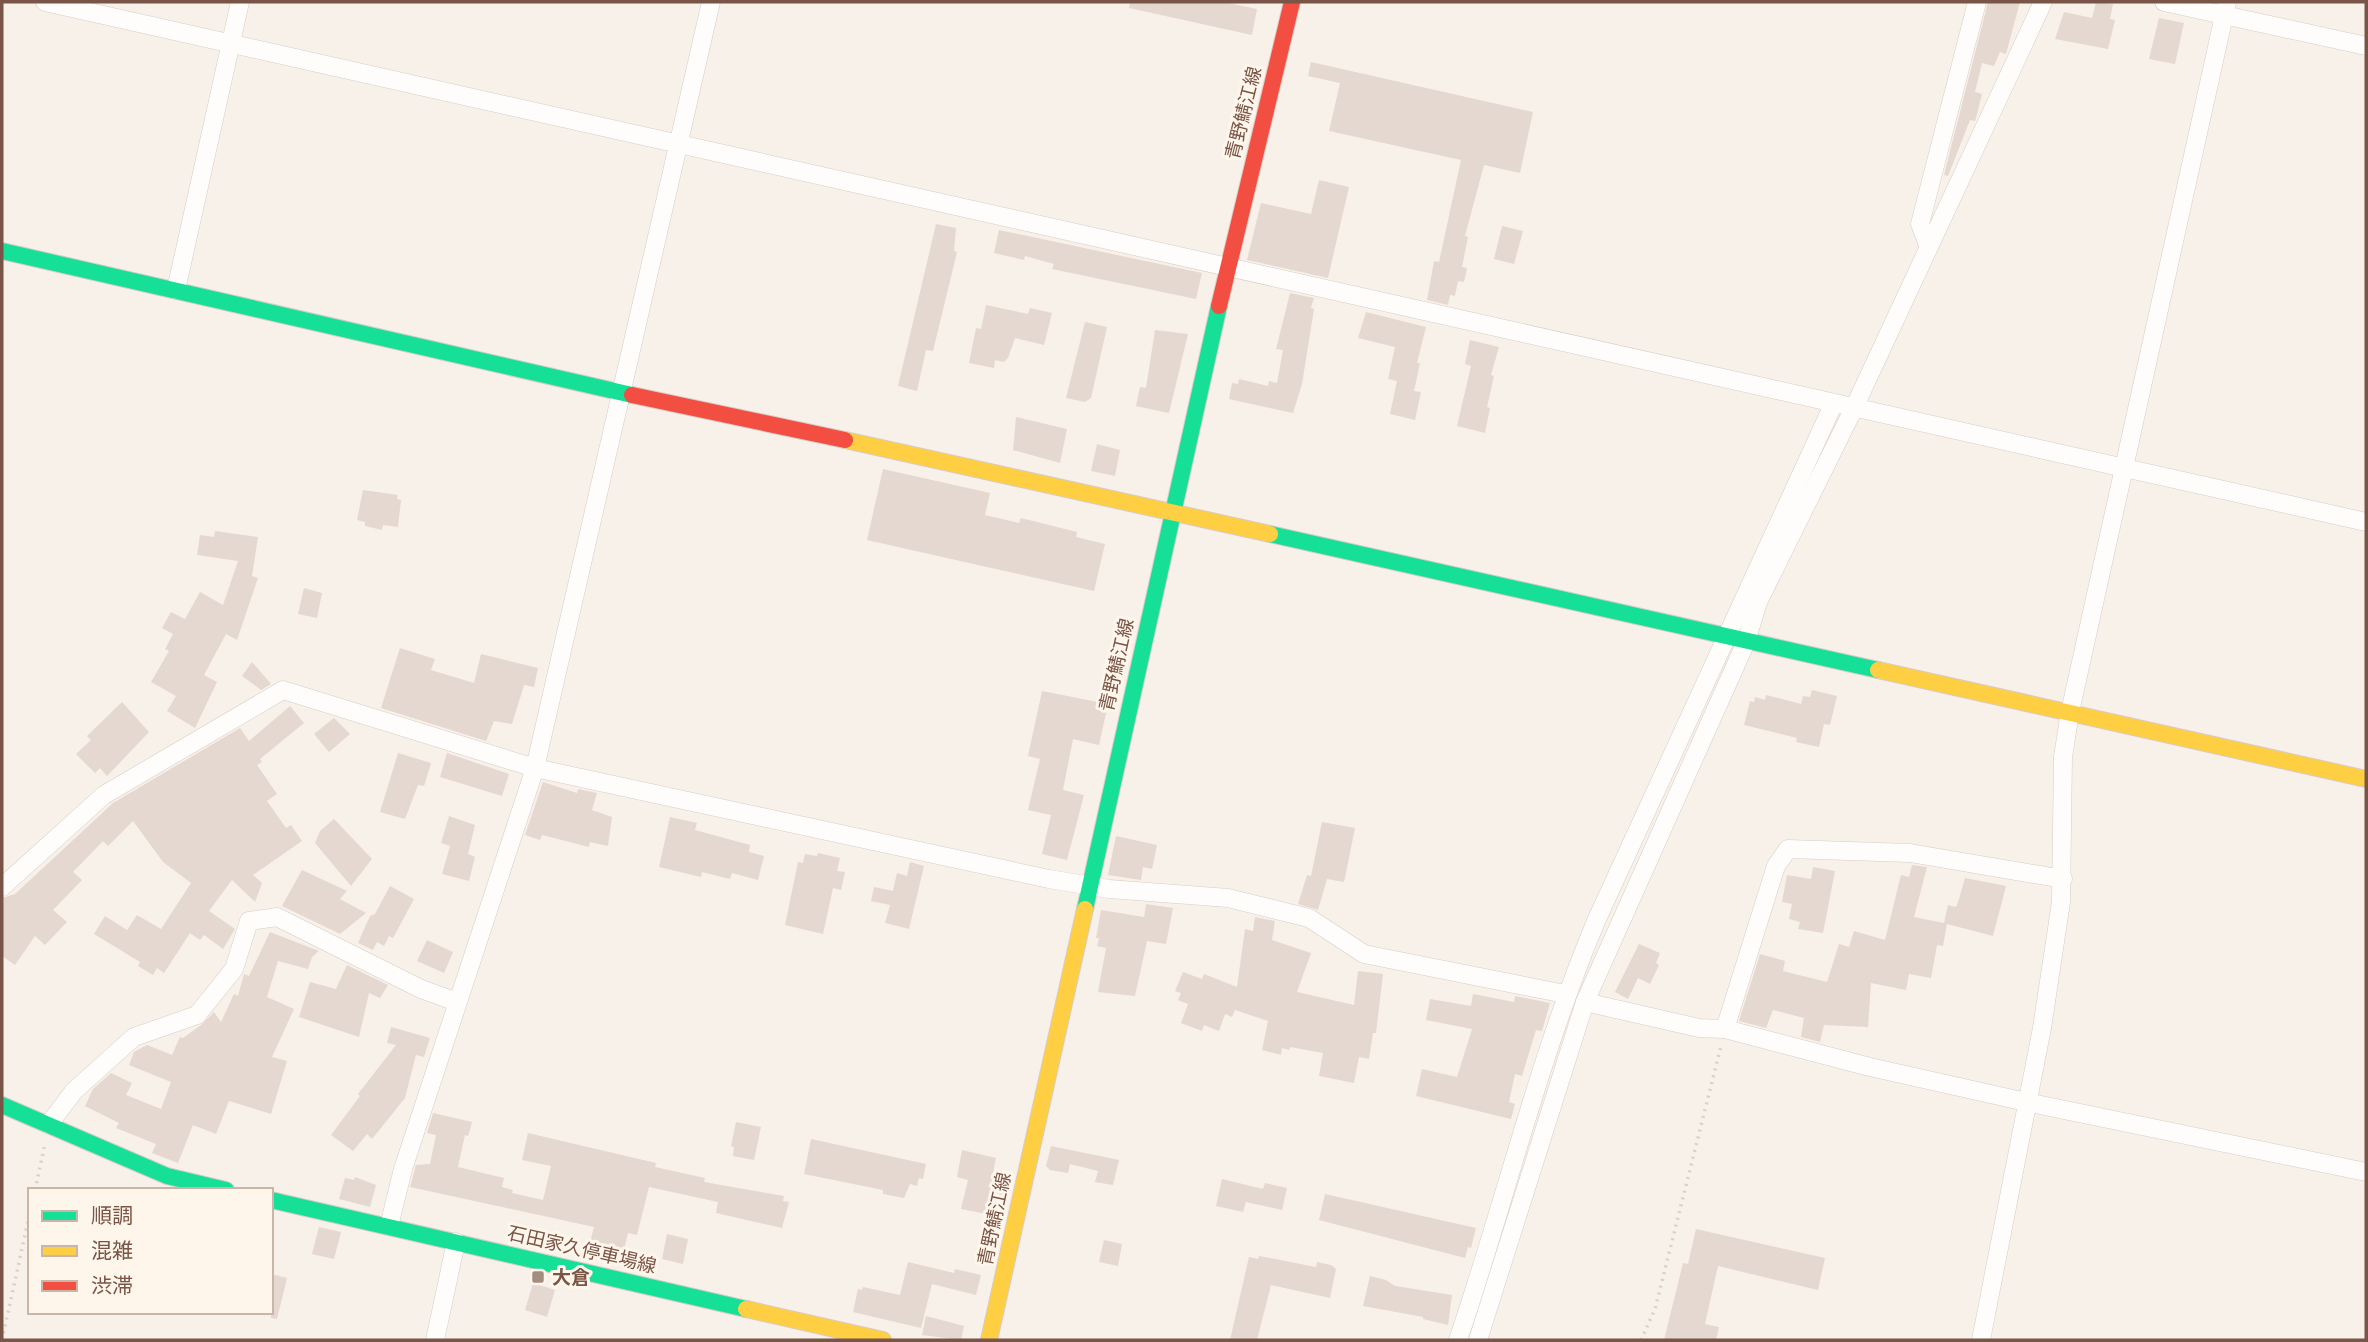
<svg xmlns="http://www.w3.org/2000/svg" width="2368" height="1342" viewBox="0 0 2368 1342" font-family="Manrope,'Noto Sans JP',sans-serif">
<rect width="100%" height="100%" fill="#f8f1e9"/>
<g fill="#e5d8d0">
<path d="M1130,2H1224L1257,9L1252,35L1129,8Z"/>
<path d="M1988,2H2020L2006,54L2000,52L1994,66L1982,63L1975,92L1982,94L1976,118L1975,121L1970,120L1948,176L1944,175Z"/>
<path d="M2096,2L2113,4L2110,19L2115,20L2108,49L2055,39L2064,12L2092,18Z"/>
<path d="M2159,18L2184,23L2175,64L2149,59Z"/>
<path d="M1311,62L1533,112L1520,173L1484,165L1465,236L1468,237L1462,267L1467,268L1464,282L1458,281L1455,296L1450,295L1448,305L1427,300L1434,261L1439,262L1461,160L1329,131L1340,83L1308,76Z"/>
<path d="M1319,180L1349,187L1328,278L1247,260L1261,203L1311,214Z"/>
<path d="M936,224L956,228L954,251L957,252L933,351L926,350L917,391L898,386Z"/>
<path d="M1502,226L1523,231L1514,264L1494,259Z"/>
<path d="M999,230L1202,273L1196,299L1052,269L1054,264L1025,256L1024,260L994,253Z"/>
<path d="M1290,293L1314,298L1311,308L1314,309L1302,384L1293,413L1229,399L1232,383L1238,384L1239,379L1268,386L1269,381L1277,383L1283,350L1276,349Z"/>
<path d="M986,305L1028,314L1030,308L1052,313L1044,345L1015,338L1008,358L1004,362L995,360L994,368L969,363L976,328L981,329Z"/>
<path d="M1366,312L1426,327L1417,363H1420L1414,391L1421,392L1415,420L1390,414L1397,381L1388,379L1395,347L1358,338Z"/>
<path d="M1085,322L1107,327L1091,398L1085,402L1066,398Z"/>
<path d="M1155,330L1188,334L1169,413L1136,406L1140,387L1146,388Z"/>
<path d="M1470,340L1499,347L1491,375L1494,376L1487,407L1490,408L1485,433L1457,426L1471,366L1465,364Z"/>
<path d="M1016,417L1067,429L1060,463L1013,450Z"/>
<path d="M1097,444L1120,450L1115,476L1091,471Z"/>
<path d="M883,469L990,493L985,515L1019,523L1021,518L1077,532L1076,537L1105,544L1094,591L867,540Z"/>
<path d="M363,490L398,495L397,499L401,500L398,527L383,525L382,530L365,526V522L357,520Z"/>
<path d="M215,531L258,537L252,576L258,578L237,640L226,634L204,675L217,682L195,728L167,711L176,696L151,682L169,651L165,649L173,634L162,628L171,612L185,619L200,592L223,605L238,561L197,555L200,535L214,537Z"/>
<path d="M304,588L322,593L317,618L298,614Z"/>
<path d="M400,648L435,659L431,670L474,683L481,654L538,668L534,687L524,685L512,724L494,721L486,741L381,708Z"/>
<path d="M252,662L271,684L261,690L242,676Z"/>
<path d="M1812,690L1837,696L1830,725L1824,724L1819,747L1796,742L1797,738L1744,725L1750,701L1754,702L1755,697L1765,700L1766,695L1801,704L1803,696L1810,697Z"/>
<path d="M1042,691L1108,704L1099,745L1073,739L1063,790L1084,795L1067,860L1042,854L1051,815L1028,810L1040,759L1028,756Z"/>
<path d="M122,702L149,732L107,776L100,768L95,773L76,754L91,740L87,736Z"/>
<path d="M290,706L304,723L260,759L262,762L257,765L277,794L267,801L286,828L291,825L302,841L253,875L262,883L255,902L232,880L209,911L235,929L223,949L204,935L200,940L190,933L164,973L157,968L153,975L138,966L140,962L94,934L105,916L127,930L137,915L161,929L191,883L163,862L133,821L108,846L103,841L73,872L82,880L53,910L67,922L45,945L35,936L15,965L2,956V898L15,894L113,803L240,728L249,741Z"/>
<path d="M334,718L350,734L329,752L314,734Z"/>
<path d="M398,753L431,763L424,786L418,785L405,819L380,812Z"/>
<path d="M447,753L509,774L502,796L440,777Z"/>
<path d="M543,782L577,793L578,789L597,793L592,810L612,817L608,846L590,842L589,847L542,835L540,840L525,835Z"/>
<path d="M449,816L475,825L468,854L475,857L469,881L442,874L450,846L441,843Z"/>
<path d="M670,817L697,823L695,830L750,845L749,852L764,856L758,880L732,873L730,879L702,872L701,877L659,867Z"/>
<path d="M334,819L372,859L351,886L315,843L320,831Z"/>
<path d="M1322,822L1355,828L1344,882L1327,879L1318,910L1298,904L1307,875L1311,876Z"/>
<path d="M1116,836L1157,845L1152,869L1143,867L1141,880L1108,875Z"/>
<path d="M818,853L840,858L837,871L845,872L841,890L833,888L823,934L785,925L798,862L803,863L805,854L817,856Z"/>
<path d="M910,862L924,866L909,929L885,923L890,905L871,901L874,887L893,891L897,873L907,876Z"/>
<path d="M1912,865L1927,867L1914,917L1944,923L1948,905L1956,907L1959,899L1965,878L2006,886L1993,936L1947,924L1943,946L1937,945L1931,978L1909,974L1906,990L1871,983L1868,1027L1824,1025L1820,1042L1801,1037L1804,1018L1773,1010L1766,1028L1739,1021L1760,954L1785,961L1783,971L1827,982L1839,944L1849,947L1854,931L1885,940L1901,875L1909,877Z"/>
<path d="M1813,867L1835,871L1823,933L1798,929L1800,922L1789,919L1792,904L1782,902L1787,875L1811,879Z"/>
<path d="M302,870L347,891L340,899L366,913L340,934L282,906Z"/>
<path d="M390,886L414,899L393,938L389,936L384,946L377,942L373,950L358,943L370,916L375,914Z"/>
<path d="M1146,904L1173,908L1166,944L1147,941L1135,996L1098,992L1106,948L1097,946L1099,938H1096L1101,910L1144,917Z"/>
<path d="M1255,917L1275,921L1272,940L1311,953L1297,992L1354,1005L1358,971L1383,974L1376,1033H1373L1369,1059L1359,1057L1354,1083L1319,1076L1323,1053L1290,1047L1289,1050L1282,1048L1281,1055L1262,1050L1268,1021L1235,1010L1232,1017L1225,1014L1219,1031L1204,1025L1202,1031L1181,1023L1188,1004L1178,1000L1181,993L1175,991L1183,972L1202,979L1204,974L1237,987L1245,929L1253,931Z"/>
<path d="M270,932L319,951L312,957L308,969L278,961L267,997L294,1009L272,1057L287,1061L271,1114L229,1101L216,1134L193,1125L178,1163L152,1153L156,1144L116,1128L119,1123L85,1106L93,1089L111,1073L132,1083L126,1095L161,1109L171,1082L129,1065L134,1052L147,1045L172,1055L180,1037L183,1038L201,1025L214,1012L221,1022L234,994L238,996L244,974L249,976Z"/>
<path d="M427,940L453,952L444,973L417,961Z"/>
<path d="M1639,944L1660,953L1656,963L1659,965L1650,984L1638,978L1628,999L1615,992Z"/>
<path d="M347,965L388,985L380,998L369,993L359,1037L299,1017L310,982L336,989Z"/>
<path d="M1473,994L1514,1002L1515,996L1550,1003L1542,1031L1536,1030L1522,1076L1515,1074L1509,1102L1515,1104L1511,1119L1416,1096L1422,1069L1457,1077L1472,1029L1426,1020L1430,999L1471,1006Z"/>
<path d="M391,1027L430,1038L424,1057L416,1055L405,1098L372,1139L367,1134L353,1151L331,1135L360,1096L358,1094L396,1045L387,1043Z"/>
<path d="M433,1113L472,1122L468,1136L465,1135L458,1167L504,1178L502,1187L513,1190L512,1193L543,1200L551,1166L522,1160L528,1133L656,1163L655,1167L705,1178L704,1182L784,1196L783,1201L789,1202L782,1228L716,1213L718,1202L649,1187L637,1235L628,1233L621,1262L587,1254L594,1227L410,1187L416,1165L430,1164L436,1135L427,1133Z"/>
<path d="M736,1122L761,1127L754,1160L733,1156L734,1147L731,1146Z"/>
<path d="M811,1139L926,1164L923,1179L919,1178L917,1186L910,1184L904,1198L883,1194V1190L804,1174Z"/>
<path d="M1051,1146L1119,1160L1113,1185L1095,1182L1098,1171L1070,1164L1068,1173L1050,1170L1046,1166Z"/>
<path d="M962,1150L996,1158L992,1178L1005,1181L997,1216L961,1209L968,1180L957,1177Z"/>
<path d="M355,1177L376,1185L370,1207L339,1199L345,1178L354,1180Z"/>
<path d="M1222,1179L1263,1189L1265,1183L1287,1188L1282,1210L1246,1202L1243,1212L1216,1206Z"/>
<path d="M1325,1194L1476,1228L1471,1248L1468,1247L1465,1258L1319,1220Z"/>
<path d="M319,1227L341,1232L334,1259L312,1254Z"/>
<path d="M1696,1229L1825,1258L1818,1290L1718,1266L1705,1324L1719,1327L1716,1340H1664L1683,1263L1688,1264Z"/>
<path d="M667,1234L688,1239L683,1264L662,1259Z"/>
<path d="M1104,1240L1122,1244L1118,1266L1099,1262Z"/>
<path d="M1259,1256L1316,1267L1317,1262L1331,1265L1336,1269L1330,1298L1271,1285L1257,1340H1230L1249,1257L1258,1259Z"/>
<path d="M908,1262L954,1273L955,1269L981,1275L976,1295L932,1284L921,1328L853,1312L858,1289L862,1290L863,1287L900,1295Z"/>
<path d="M271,1274L287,1278L277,1319L271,1318Z"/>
<path d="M1370,1276L1386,1280L1395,1286L1452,1295L1448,1325L1423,1319V1317L1363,1306Z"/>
<path d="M533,1283L555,1290L547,1317L525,1310Z"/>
<path d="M926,1316L964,1326L961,1340L922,1335Z"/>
</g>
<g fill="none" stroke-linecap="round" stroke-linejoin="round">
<g stroke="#d6ccc6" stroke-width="19">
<g id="street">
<path d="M45,2L2366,522"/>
<path d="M2164,2L2366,46"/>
<path d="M1929,247L1920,224L1977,2"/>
<path d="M176,290L240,2"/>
<path d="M2,887L104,795L283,690L535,768L1049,879L1109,889L1228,898L1309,918L1364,954L1565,994"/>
<path d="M1585,1002L1699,1028L1725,1029L1870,1067L2026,1102L2366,1172"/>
<path d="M1725,1029L1776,866L1788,849L1910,853L2063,879"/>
<path d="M49,1124L74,1091L134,1037L197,1015L234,969L249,921L277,917L421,989L457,1002"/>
<path d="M389,1226L403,1169L535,768L711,2"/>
<path d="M435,1340L456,1242"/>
<path d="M1458,1340C1506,1199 1539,1056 1597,919L1833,405"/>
<path d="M1478,1340L1585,1002L1746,642L1758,602L1854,408L2043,2"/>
<path d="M1981,1340L2042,1028L2061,902L2063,757L2070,712L2227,2"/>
</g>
</g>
<g stroke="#d7ccc6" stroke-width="18">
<g id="fast">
<path d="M2,251L632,395"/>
<path d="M1270,534L1878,670"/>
<path d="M1085,909L1219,306"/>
<path d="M2,1105L167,1176L226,1190"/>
<path d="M271,1200L746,1309"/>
</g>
</g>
<g stroke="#d7ccc6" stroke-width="18">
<g id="slow">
<path d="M845,440L1270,534"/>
<path d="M1878,670L2366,779"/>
<path d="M746,1309L883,1340"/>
<path d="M989,1340L1085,909"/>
</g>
</g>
<g stroke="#d7ccc6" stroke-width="18">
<g id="jam">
<path d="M1219,306L1292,2"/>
<path d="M632,395L845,440"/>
</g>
</g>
<g stroke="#dad0cb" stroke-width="3.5" stroke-dasharray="2 5" stroke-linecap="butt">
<path d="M35,1190L45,1144"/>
<path d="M2,1340L30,1212"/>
<path d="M1641,1340L1655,1309L1721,1046"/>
</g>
<use href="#street" stroke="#fefdfc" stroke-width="18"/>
<use href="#fast" stroke="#16e098" stroke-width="16"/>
<use href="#slow" stroke="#ffcf43" stroke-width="16"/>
<use href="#jam" stroke="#f24e42" stroke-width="16"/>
</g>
<rect fill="#a58c80" stroke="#fff6eb" stroke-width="2.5" x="531" y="1270" width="14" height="14" rx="3.5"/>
<g text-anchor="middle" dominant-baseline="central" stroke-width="6" stroke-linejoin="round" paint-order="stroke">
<g font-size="19" fill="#785547" stroke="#fff6eb">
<text transform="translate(1243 113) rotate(-76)">青野鯖江線</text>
<text transform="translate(1116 665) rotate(-77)">青野鯖江線</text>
<text transform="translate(994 1219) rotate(-78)">青野鯖江線</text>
<text transform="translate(582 1249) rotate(13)">石田家久停車場線</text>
</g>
<g font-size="19" font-weight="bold" fill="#785547" stroke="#fff6eb" text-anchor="start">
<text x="552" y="1277">大倉</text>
</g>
</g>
<rect width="2368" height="1342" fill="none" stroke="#785547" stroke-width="7"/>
<rect x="28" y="1188" width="245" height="126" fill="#fff6eb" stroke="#c9b6a9" stroke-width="2"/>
<rect x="42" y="1211" width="35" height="10" fill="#16e098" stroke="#c9b6a9" stroke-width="2"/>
<text x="91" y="1223" font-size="21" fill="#785547">順調</text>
<rect x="42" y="1246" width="35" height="10" fill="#ffcf43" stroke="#c9b6a9" stroke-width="2"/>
<text x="91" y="1258" font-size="21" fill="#785547">混雑</text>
<rect x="42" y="1281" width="35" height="10" fill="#f24e42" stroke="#c9b6a9" stroke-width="2"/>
<text x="91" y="1293" font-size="21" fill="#785547">渋滞</text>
</svg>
